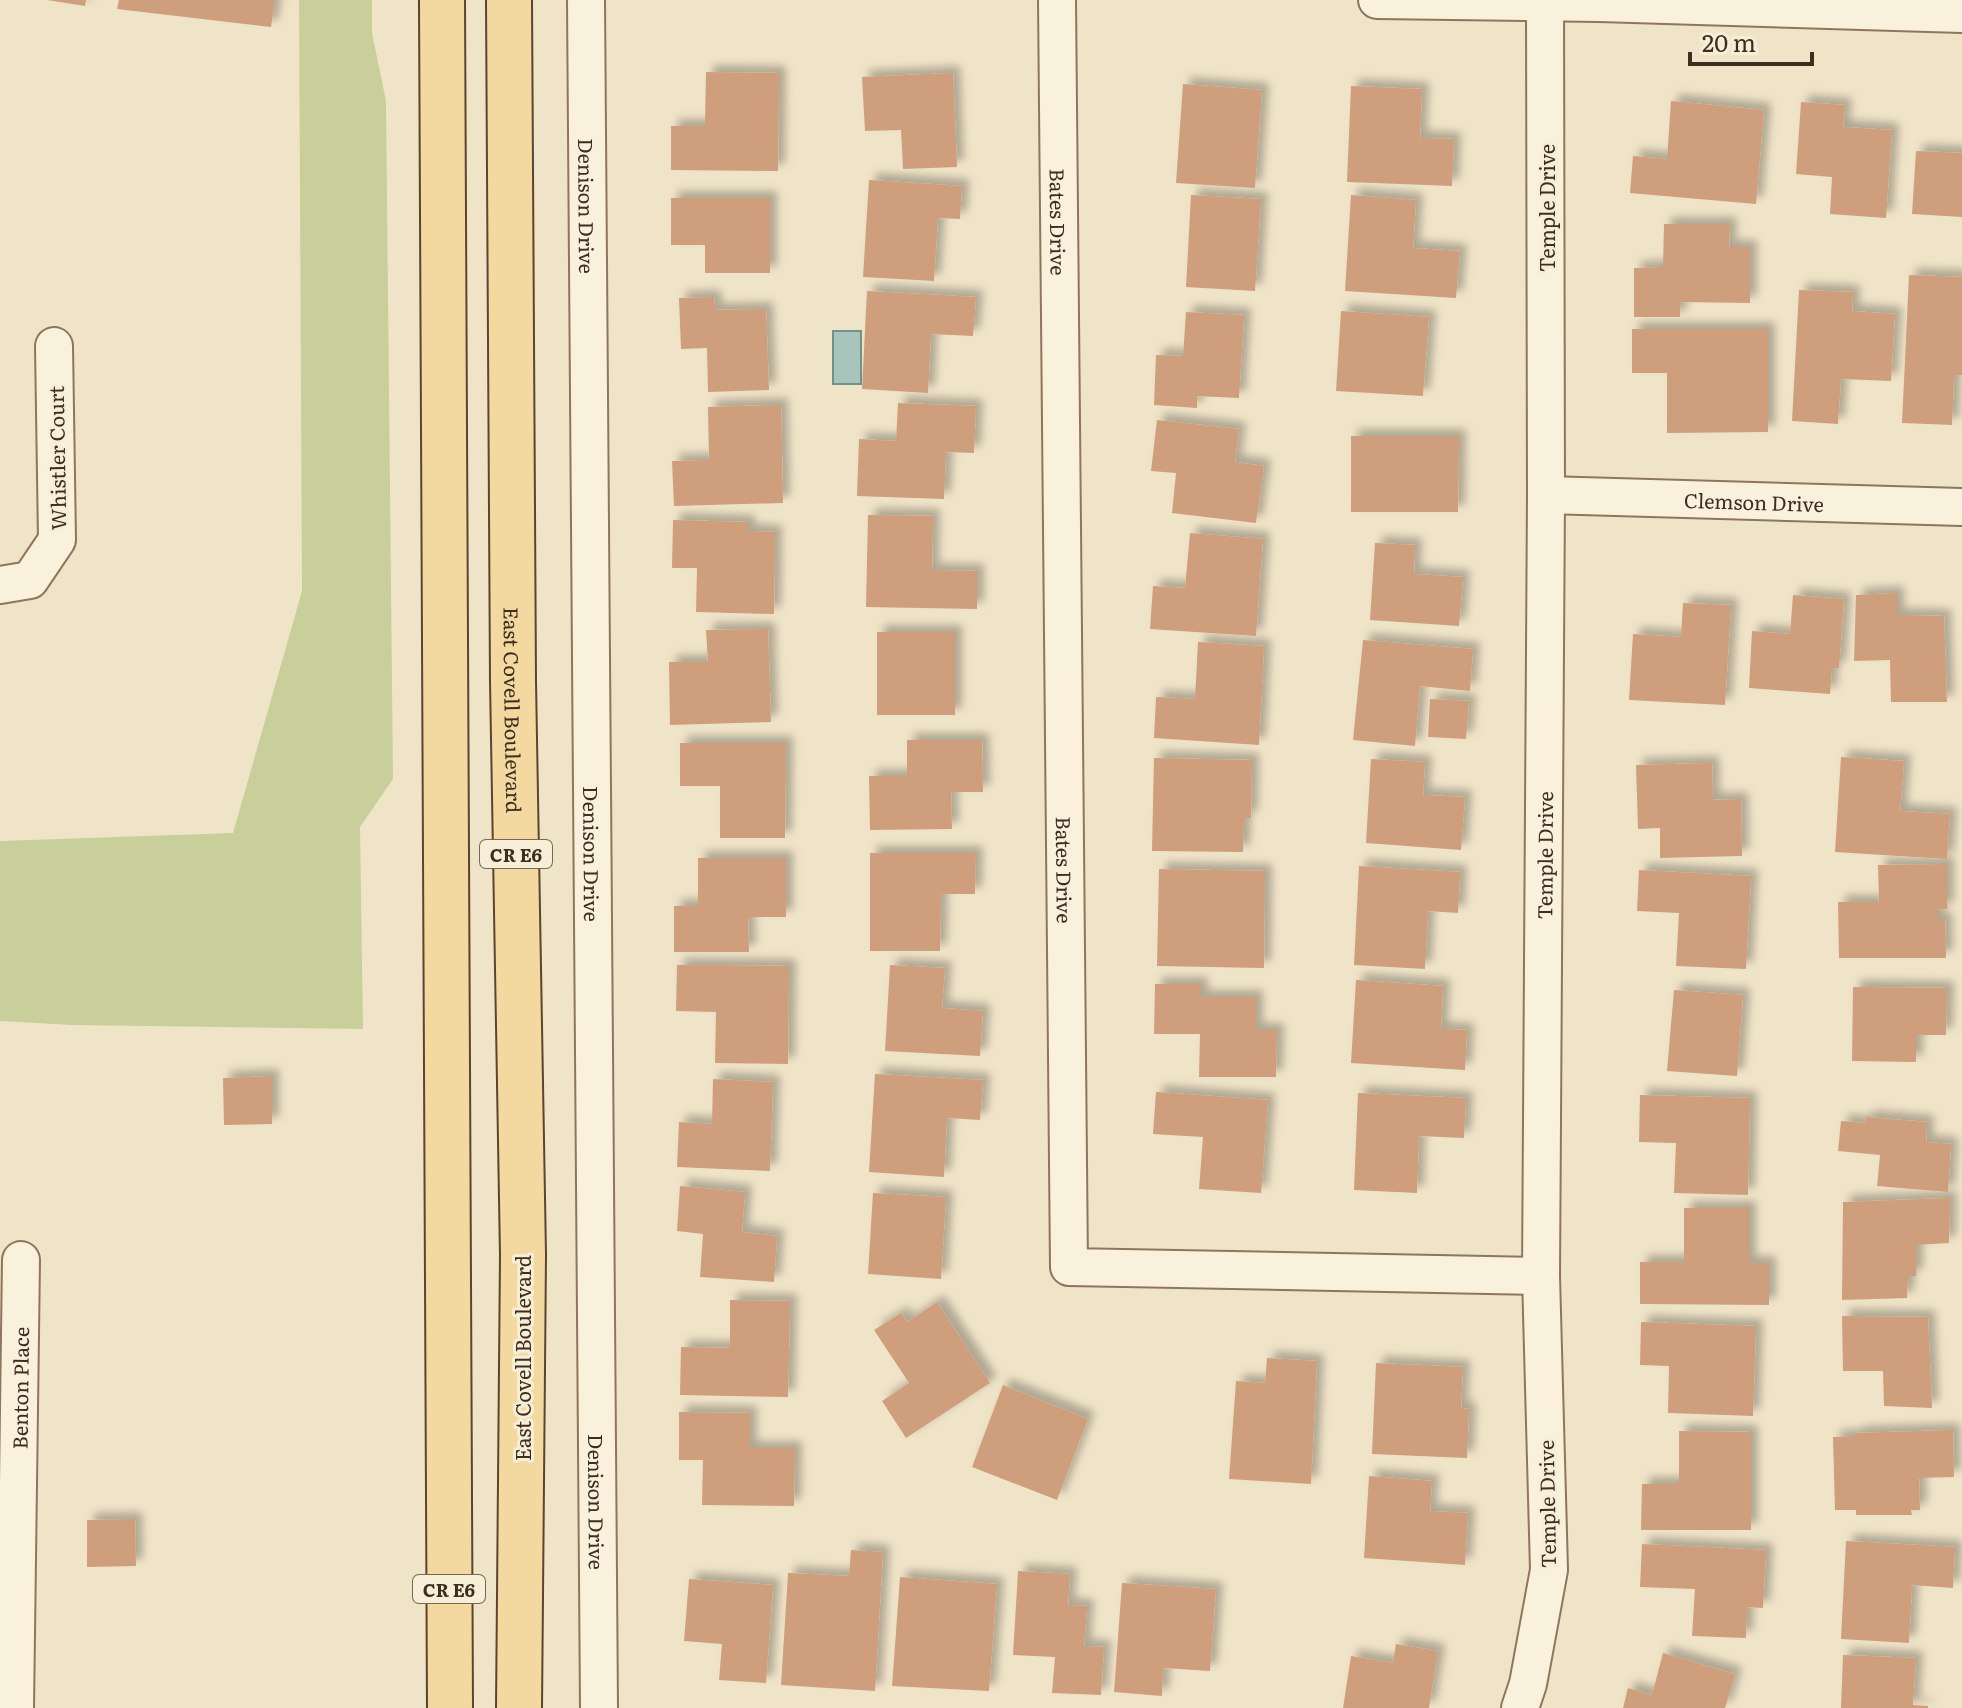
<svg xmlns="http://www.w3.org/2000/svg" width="1962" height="1708" viewBox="0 0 1962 1708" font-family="Literata,serif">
<defs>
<filter id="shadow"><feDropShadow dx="7" dy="-7" stdDeviation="4" flood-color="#0004"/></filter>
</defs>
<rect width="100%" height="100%" fill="#f0e4c8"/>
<path fill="#c9cf9b" d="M299,0H372V33L386,101L393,779L360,827L363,1029L71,1025L0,1021V841L233,833L302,591Z"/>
<rect fill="#a9c4bc" stroke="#6f938a" stroke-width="2" x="833" y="331" width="28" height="53"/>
<g fill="#cf9f7d" filter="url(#shadow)">
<path d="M47,0H86L85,6Z"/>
<path d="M119,0H275L271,27L117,9Z"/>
<path d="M706,72L779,73L778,171L671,170V126H705Z"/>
<path d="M953,73L957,167L903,169L901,130L865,131L862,77Z"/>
<path d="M1183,84L1262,90L1255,188L1176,183Z"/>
<path d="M1351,86L1422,89L1420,138L1454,139L1452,186L1347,182Z"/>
<path d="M1671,101L1764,110L1756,204L1630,193L1633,156L1667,159Z"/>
<path d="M1801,102L1845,105L1843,127L1892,130L1886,218L1830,214L1832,177L1796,174Z"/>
<path d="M1916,151L1962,153V217L1912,214Z"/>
<path d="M869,180L962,186L960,219L938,218L934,281L863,277Z"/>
<path d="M1191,195L1261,199L1255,291L1186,287Z"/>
<path d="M1351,195L1416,200L1413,248L1460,251L1456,298L1345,291Z"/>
<path d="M671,198H770V273H705V245H671Z"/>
<path d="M1664,224H1730L1729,247H1750V303L1680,302V317H1634V268L1663,267Z"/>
<path d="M1909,275L1962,277V375H1954L1952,425L1902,423Z"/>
<path d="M1799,290L1853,292L1852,311L1895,314L1891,381L1841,379L1838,424L1792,421Z"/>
<path d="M867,291L976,297L973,336L931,334L928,393L862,389Z"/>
<path d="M714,297L715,310L766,309L769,390L708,392L707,348L681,349L679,298Z"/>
<path d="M1341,311L1429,317L1423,396L1336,391Z"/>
<path d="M1186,312L1244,315L1239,398L1197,396V408L1154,405L1156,355L1183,356Z"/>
<path d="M1632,329H1768V432L1667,433V373H1632Z"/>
<path d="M898,403L976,406L974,453L946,452L944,499L857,496L859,439L896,441Z"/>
<path d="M781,405L783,503L674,506L672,461L709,460L708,407Z"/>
<path d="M1157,420L1239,429L1235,462L1264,466L1256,523L1172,513L1176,473L1151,471Z"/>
<path d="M1351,436H1459L1458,512H1351Z"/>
<path d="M868,515L933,516L932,570L977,571V609L866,607Z"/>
<path d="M673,520L748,522V531L775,532L774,614L696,612L697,568H672Z"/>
<path d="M1190,533L1263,539L1256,636L1150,629L1153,586L1185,588Z"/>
<path d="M1375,543L1415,545L1414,574L1463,577L1459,626L1370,620Z"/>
<path d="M1897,593V615L1944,616L1947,702H1891L1890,660L1854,661L1856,595Z"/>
<path d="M1793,595L1844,599L1839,668H1832L1830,694L1749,688L1752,631L1790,634Z"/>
<path d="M1683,603L1731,605L1725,705L1629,700L1633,634L1681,637Z"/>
<path d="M768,629L771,722L670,725L669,662H708L706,630Z"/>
<rect x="877" y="632" width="78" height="83"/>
<path d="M1363,640L1473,649L1470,691L1420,686L1415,746L1353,740Z"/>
<path d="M1198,642L1264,646L1259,745L1154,738L1156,697L1195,699Z"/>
<path d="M1430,699L1469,701L1466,739L1428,737Z"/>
<path d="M907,740H982L983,792H951L952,829L870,830L869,776H907Z"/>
<path d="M680,743H786L785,838H720V786H680Z"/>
<path d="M1841,757L1904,761L1900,811L1950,814L1947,859L1835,852Z"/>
<path d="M1154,758L1252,760L1251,818H1244L1243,852L1152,851Z"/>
<path d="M1371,759L1425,762L1423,795L1465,797L1461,850L1366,843Z"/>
<path d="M1712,763L1713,800L1741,799L1742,856L1660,858V828L1638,829L1636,765Z"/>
<path d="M870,853H976L975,894H941L940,951H870Z"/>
<path d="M698,858H786V917H748L749,952H674V906H698Z"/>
<path d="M1947,864V909L1937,910V919H1945L1946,958H1839L1838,902H1879L1878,865Z"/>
<path d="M1359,866L1460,872L1458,913L1428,911L1425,969L1354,965Z"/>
<path d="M1159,869L1265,871L1264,968L1157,966Z"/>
<path d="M1639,870L1751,876L1746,969L1676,966L1679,913L1637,911Z"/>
<path d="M677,965L789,966L788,1064L715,1063L716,1012L676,1011Z"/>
<path d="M890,965L945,968L942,1008L983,1011L980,1056L885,1051Z"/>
<path d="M1356,980L1443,986L1441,1029L1467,1030L1465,1070L1351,1063Z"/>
<path d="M1155,984H1201V997H1256V1030H1277L1276,1077H1199L1200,1034H1154Z"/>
<path d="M1853,987L1947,988L1946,1035H1916V1062L1852,1061Z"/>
<path d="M1674,990L1743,995L1737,1076L1667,1071Z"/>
<path d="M875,1074L983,1080L980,1120L947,1118L944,1177L869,1172Z"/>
<path d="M272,1076V1124L224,1125L223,1078Z"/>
<path d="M713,1079L773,1082L770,1171L677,1167L679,1122L712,1124Z"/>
<path d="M1156,1092L1268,1100L1261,1193L1199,1189L1203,1137L1153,1134Z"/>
<path d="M1358,1093L1466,1098L1464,1138L1419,1136L1417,1193L1354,1190Z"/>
<path d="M1640,1095L1750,1098L1748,1195L1674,1193L1676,1143L1639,1142Z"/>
<path d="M1866,1117L1927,1122L1926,1142L1951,1144L1948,1192L1877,1186L1880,1155L1838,1151L1841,1121L1865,1123Z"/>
<path d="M680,1186L745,1192L742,1232L777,1236L774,1282L700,1277L703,1234L677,1231Z"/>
<path d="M873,1193L946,1197L941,1279L868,1274Z"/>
<path d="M1950,1198L1949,1243L1916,1245V1276H1908L1907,1298L1842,1300L1843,1202Z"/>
<path d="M1684,1208H1749V1263H1769V1305L1640,1304V1262H1684Z"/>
<path d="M730,1300L790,1301L788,1397L680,1395L681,1347L730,1348Z"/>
<path d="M937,1302L990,1383L906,1438L882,1401L909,1383L874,1330L901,1313L907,1322Z"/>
<path d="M1842,1316L1928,1317L1932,1408L1884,1406L1883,1371H1843Z"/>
<path d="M1641,1322L1756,1326L1753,1416L1668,1413L1669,1366L1640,1365Z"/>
<path d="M1267,1358L1317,1361L1311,1484L1229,1479L1236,1381L1265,1383Z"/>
<path d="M1376,1363L1463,1367L1461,1408L1469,1409L1467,1458L1372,1454Z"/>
<path d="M1003,1385L1088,1419L1057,1500L972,1467Z"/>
<path d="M679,1412L750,1413V1448H795L794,1506L702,1505L703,1460H679Z"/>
<path d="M1953,1430L1954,1477L1919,1478L1920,1510H1911L1912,1515H1856V1510H1835L1833,1437L1856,1436V1433Z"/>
<path d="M1679,1431L1751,1432V1530H1641L1642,1484H1679Z"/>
<path d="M1369,1476L1432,1481L1430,1511L1468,1513L1465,1565L1364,1558Z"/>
<path d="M135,1519L136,1566L87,1567V1520Z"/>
<path d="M1846,1541L1955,1547L1953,1588L1912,1585L1909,1643L1841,1639Z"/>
<path d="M1642,1544L1766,1550L1763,1608L1747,1607L1746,1638L1692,1636L1695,1589L1640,1587Z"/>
<path d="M851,1550L883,1552L875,1691L781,1685L788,1573L849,1576Z"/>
<path d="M1018,1571L1070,1574L1068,1605L1087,1606L1084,1646L1104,1647L1101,1695L1052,1693L1055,1657L1013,1655Z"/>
<path d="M900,1577L997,1584L989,1691L892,1686Z"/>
<path d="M689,1579L773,1585L766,1683L719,1680L722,1644L684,1641Z"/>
<path d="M1122,1583L1216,1589L1210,1671L1163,1668L1162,1696L1114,1692Z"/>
<path d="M1396,1644L1438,1651L1429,1708H1343L1351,1656L1393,1663Z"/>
<path d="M1663,1653L1735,1674L1725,1708H1623L1628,1688L1652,1695Z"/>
<path d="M1843,1655L1916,1658L1913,1705L1928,1706V1708H1841Z"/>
</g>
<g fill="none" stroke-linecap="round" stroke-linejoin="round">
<g stroke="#8d765c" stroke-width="40">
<g id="street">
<path id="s1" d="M586,0L599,1708"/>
<path id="s2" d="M1057,0L1069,1267L1541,1276"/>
<path d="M1377,0L1599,3L1962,14"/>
<path id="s3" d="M1546,495L1962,507"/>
<path d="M0,585L30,580L57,540L54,346"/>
<path id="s4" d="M15,1708L21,1260"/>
<path id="s5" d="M1520,1708L1528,1684L1549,1570L1541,1276L1546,495L1545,0"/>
</g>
</g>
<g stroke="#5b4430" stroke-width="48">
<g id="primary">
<path d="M442,0L450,1708"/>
<path id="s6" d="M509,0L513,681L523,1255L519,1708"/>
</g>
</g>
<use href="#street" stroke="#faf1dc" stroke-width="36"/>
<use href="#primary" stroke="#f3d9a0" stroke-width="44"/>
</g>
<g text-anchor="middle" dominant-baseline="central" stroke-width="6" stroke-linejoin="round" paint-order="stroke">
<g fill="#f7eed8" stroke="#756857" stroke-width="2">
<rect x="480" y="840" width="72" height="28" rx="6"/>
<rect x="413" y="1575" width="72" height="28" rx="6"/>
</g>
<g font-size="18" font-weight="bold" fill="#3d2e20">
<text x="516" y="854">CR E6</text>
<text x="449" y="1589">CR E6</text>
</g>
<g font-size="20" fill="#3d2e20" stroke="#f7eed8">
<text stroke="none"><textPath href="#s1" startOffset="206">Denison Drive</textPath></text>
<text transform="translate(1546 208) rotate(-90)">Temple Drive</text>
<text stroke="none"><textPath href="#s2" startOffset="222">Bates Drive</textPath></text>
<text transform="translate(56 458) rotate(-91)">Whistler Court</text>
<text stroke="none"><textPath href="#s3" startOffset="208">Clemson Drive</textPath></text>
<text stroke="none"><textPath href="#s6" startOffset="710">East Covell Boulevard</textPath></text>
<text stroke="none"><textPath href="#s1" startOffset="854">Denison Drive</textPath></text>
<text stroke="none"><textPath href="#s5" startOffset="856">Temple Drive</textPath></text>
<text stroke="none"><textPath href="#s2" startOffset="870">Bates Drive</textPath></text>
<text transform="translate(522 1358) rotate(-90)">East Covell Boulevard</text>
<text stroke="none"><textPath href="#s4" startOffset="320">Benton Place</textPath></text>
<text stroke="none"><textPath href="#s1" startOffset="1502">Denison Drive</textPath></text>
<text transform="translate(1546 1504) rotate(-91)">Temple Drive</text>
</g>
</g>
<path d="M1690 52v12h122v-12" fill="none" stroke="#3d2e20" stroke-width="4"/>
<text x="1702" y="52" font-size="24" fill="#3d2e20" stroke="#f7eed8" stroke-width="6" paint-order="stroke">20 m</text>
</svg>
